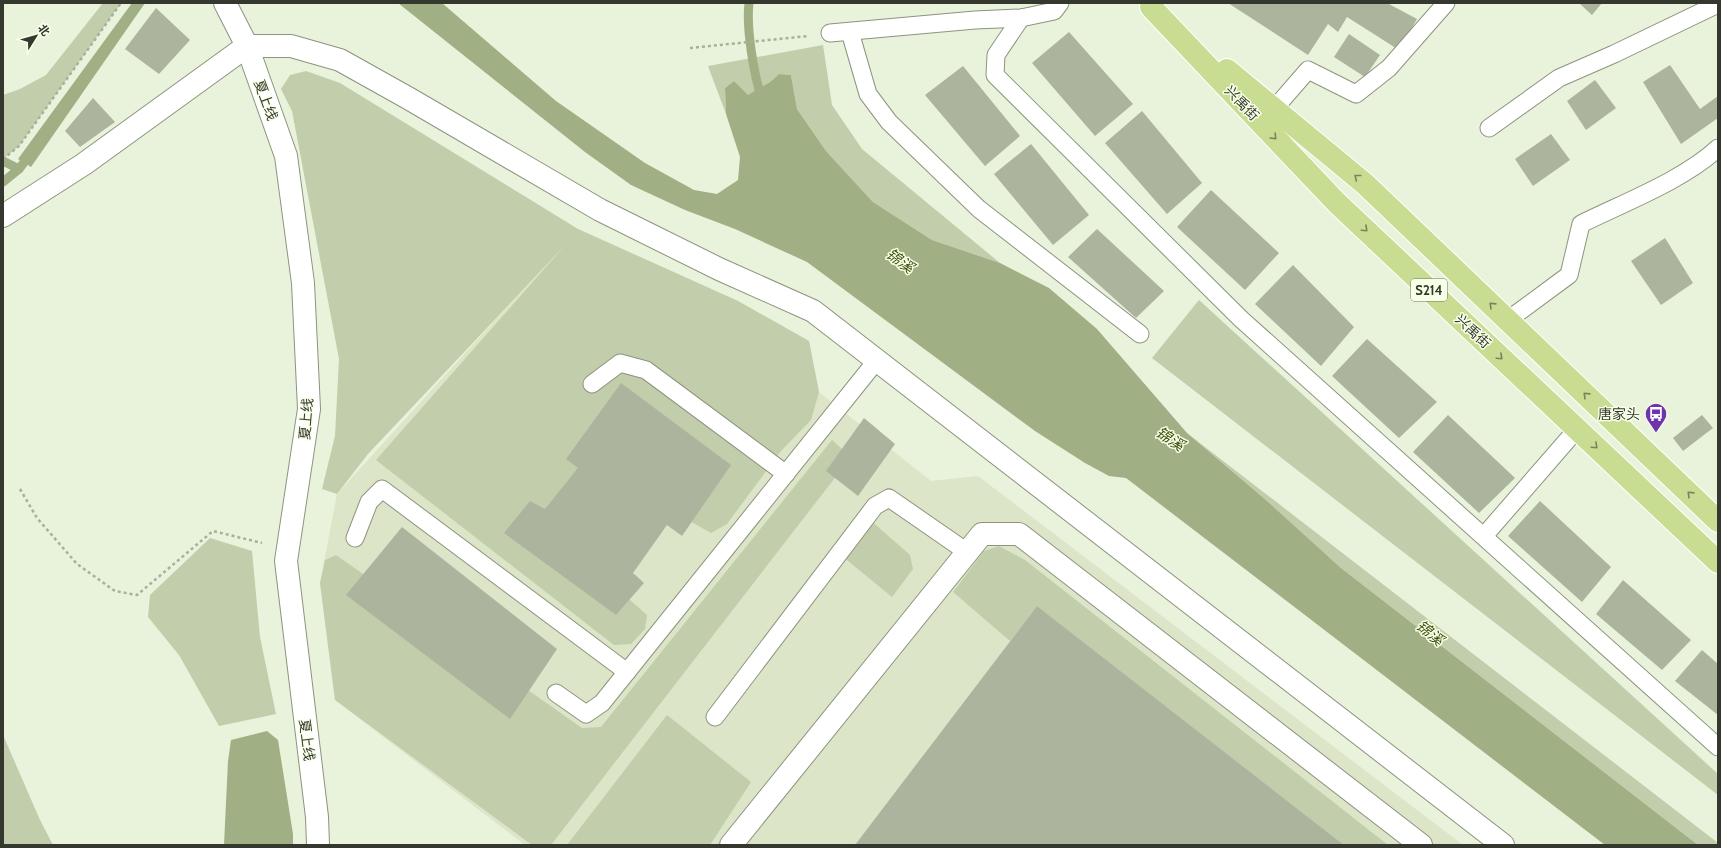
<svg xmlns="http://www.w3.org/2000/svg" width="1721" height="848" viewBox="0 0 1721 848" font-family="Cabin,'Noto Sans SC',sans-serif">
<rect width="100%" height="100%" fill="#e9f2da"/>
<path fill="#dce5c8" d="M578,229L738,301L809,341L819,392L931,481L978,476L1463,845H525L335,700L320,583L337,494Z"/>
<g fill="#c2cdab">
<path d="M103,3H121L19,146L3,159V95L20,89L46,75Z"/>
<path d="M823,45L832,105L862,149L1000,263L932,240L873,202L826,151L797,109L791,75L779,74L770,82L748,96L734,81L725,88L726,114L708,66Z"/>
<path d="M306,71L340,83L578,229L738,301L809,341L819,392L811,420L781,451L727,524L711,533L665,507L611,583L647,615L645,629L631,644L614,645L376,460L566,244L368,454L337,494L322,489L335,436L339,359L292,111L281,89L290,75Z"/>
<path d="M1199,300L1718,774V795L1152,358Z"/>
<path d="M1187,433L1718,843V845H1698L1341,568L1266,500Z"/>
<path d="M832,440L851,457L551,845H532L335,700L320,583L325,560L336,555L582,728L601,727Z"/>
<path d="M869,519L910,555L913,569L892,597L842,556Z"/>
<path d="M210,538L252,551L260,637L276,714L219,726L179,655L148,617L150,595Z"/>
<path d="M999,546L1025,560L1388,845H1344L1037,606L1010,641L953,592L984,551Z"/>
<path d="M667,715L751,782L710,845H567Z"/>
<path d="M3,735L40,820L53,845H3Z"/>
</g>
<g fill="#a1af85">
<path d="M132,3H145L31,167L18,159Z"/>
<path d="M398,3H442L556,101L645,163L694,190L717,194L738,180L740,157L726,114L725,88L734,81L748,95L770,82L779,74L791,75L797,109L826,151L873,202L932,240L1000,263L1049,288L1097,329L1187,433L1266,500L1341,568L1698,845H1605L1126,478L1109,476L1085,463L1035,431L807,262L735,229L685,210L631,185L585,152Z"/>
<path d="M267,731L278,740L293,834V845H224L228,761L231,740Z"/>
</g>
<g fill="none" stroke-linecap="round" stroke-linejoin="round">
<g stroke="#a1af85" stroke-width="9">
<path d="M749,3C746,29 754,75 762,100"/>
<path d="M3,161L19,169"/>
<path d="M3,182L19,169L31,153"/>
</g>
</g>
<g fill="#acb49d">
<path d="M1228,3H1387L1417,19L1399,50L1347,17L1338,32L1328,24L1308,55Z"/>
<path d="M1579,3H1602L1592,15Z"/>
<path d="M156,8L190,40L159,74L125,49Z"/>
<path d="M1069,32L1133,104L1095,136L1032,63Z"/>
<path d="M1349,34L1380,55L1365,77L1334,57Z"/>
<path d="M1670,65L1700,109L1718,96V118L1681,144L1643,82Z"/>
<path d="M963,66L1020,136L985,166L925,95Z"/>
<path d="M1595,80L1616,108L1586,130L1567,101Z"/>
<path d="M93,98L115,122L80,147L65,131Z"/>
<path d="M1142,111L1202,183L1167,214L1105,143Z"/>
<path d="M1551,134L1570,160L1533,186L1515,159Z"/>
<path d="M1031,144L1089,215L1053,245L994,174Z"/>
<path d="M1211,190L1279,253L1245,290L1177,227Z"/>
<path d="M1097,229L1164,291L1136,318L1068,257Z"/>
<path d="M1665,238L1693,283L1661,305L1631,261Z"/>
<path d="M1293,265L1354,327L1321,366L1255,304Z"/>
<path d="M1367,339L1437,402L1399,438L1332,376Z"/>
<path d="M621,383L731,465L682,536L667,525L633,573L644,583L616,615L504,533L530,501L545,509L578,468L566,459Z"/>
<path d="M1448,415L1515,478L1479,513L1413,452Z"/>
<path d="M1702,415L1713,428L1683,451L1673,438Z"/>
<path d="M864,418L895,444L858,496L826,471Z"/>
<path d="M1540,501L1611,567L1582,602L1508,536Z"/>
<path d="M402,527L557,649L510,719L346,595Z"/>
<path d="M1623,580L1691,640L1662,670L1596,614Z"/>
<path d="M1037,606L1344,845H855Z"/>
<path d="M1702,650L1718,664V715L1675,681Z"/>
</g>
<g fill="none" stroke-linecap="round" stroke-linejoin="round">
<g stroke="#8c947e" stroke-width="19">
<g id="lane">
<path d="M1021,18L996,55L995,75L1241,319L1718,747"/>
<path d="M850,32L868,94L889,122L979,209L1140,334"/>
<path d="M830,33L975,20L1021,18L1054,11L1060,3"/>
<path d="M1274,109L1308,70L1356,94L1389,68L1446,3"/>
<path d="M1489,128L1559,78L1614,54L1718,4"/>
<path d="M1508,320L1569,275L1581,224C1623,203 1684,180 1718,148"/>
<path d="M592,384L620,363L646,370L786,474"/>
<path d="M1484,536L1577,429"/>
<path d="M355,538L369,502L382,489L627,672"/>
<path d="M556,693L586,714L602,703L877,360"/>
<path d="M715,717L875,506L889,498L967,552"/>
</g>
</g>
<g stroke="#8c947e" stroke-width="24">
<g id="street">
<path d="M3,216L84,164L247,46H291L340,60L408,98L600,210L719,269L813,311L1503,845"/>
<path d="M731,845L982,534H1019L1421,845"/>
</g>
</g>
<g stroke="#8c947e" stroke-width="24">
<path id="secondary" d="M225,3L247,46L286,156L303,283L309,409L286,561L317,817L318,845"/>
</g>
<g stroke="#fff" stroke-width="24">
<g id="primary">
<path d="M1151,7L1337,203L1718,562"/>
<path d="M1227,70L1365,184L1718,521"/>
</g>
</g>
<g stroke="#a8af9c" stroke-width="2.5" stroke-dasharray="3 3" stroke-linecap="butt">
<path d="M690,48L808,36"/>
<path d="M3,159L19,146L121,3"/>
<path d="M20,489L37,518L77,564L115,591L137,595L213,531L262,543"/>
</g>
<use href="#lane" stroke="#fff" stroke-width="17"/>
<use href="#street" stroke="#fff" stroke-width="22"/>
<use href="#secondary" stroke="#fff" stroke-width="22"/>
<use href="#primary" stroke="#c9dd92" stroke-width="22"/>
</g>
<defs><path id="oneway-chevron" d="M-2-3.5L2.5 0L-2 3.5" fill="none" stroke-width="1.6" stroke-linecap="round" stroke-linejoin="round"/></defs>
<g stroke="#78825c">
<use href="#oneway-chevron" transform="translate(1274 137) rotate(46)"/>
<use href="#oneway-chevron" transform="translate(1357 177) rotate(-141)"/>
<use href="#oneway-chevron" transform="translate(1365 229) rotate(43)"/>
<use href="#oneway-chevron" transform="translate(1492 305) rotate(-136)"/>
<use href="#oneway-chevron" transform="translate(1500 357) rotate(43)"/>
<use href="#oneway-chevron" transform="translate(1586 395) rotate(-136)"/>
<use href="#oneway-chevron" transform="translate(1595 446) rotate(43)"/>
<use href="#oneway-chevron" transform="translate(1690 494) rotate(-136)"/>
</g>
<defs>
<g id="bus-pin" transform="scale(1.15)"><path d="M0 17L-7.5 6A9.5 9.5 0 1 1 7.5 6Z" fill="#6f34aa" stroke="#f7ffe7"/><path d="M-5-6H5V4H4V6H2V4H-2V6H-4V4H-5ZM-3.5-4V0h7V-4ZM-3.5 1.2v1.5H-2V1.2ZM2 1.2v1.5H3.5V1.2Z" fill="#fff"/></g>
</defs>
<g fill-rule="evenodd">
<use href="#bus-pin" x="1656" y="414"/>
</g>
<g text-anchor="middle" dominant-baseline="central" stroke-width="3" stroke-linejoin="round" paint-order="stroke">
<rect fill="#f7ffe7" stroke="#6f7466" stroke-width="1" x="1411" y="279" width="36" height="22" rx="3"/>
<g font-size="13" font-weight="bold" fill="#35382f">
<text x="1429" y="290">S214</text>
</g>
<g font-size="14" fill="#35382f" stroke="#f7ffe7">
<text transform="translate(266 100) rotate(70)">夏上线</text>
<text transform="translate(1242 103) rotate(46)">兴禹街</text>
<text transform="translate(1473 331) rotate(43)">兴禹街</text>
<text transform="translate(306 419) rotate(-85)">夏上线</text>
<text transform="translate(307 740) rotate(83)">夏上线</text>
</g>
<g font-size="14" fill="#35382f" stroke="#f7ffe7" text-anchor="end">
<text x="1640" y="414">唐家头</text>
</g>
<g font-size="15" font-style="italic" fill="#3e4e0c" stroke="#f7ffe7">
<text transform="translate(900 261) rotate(36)">锦溪</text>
<text transform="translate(1170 439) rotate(33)">锦溪</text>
<text transform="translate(1430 633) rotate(39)">锦溪</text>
</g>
</g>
<rect width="1721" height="848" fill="none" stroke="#35382f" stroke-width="8"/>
<g transform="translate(36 36) rotate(53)" stroke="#f7ffe7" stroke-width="3" paint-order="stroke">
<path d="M0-3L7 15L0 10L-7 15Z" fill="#35382f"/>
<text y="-6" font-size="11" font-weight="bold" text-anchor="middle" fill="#35382f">北</text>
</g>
</svg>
